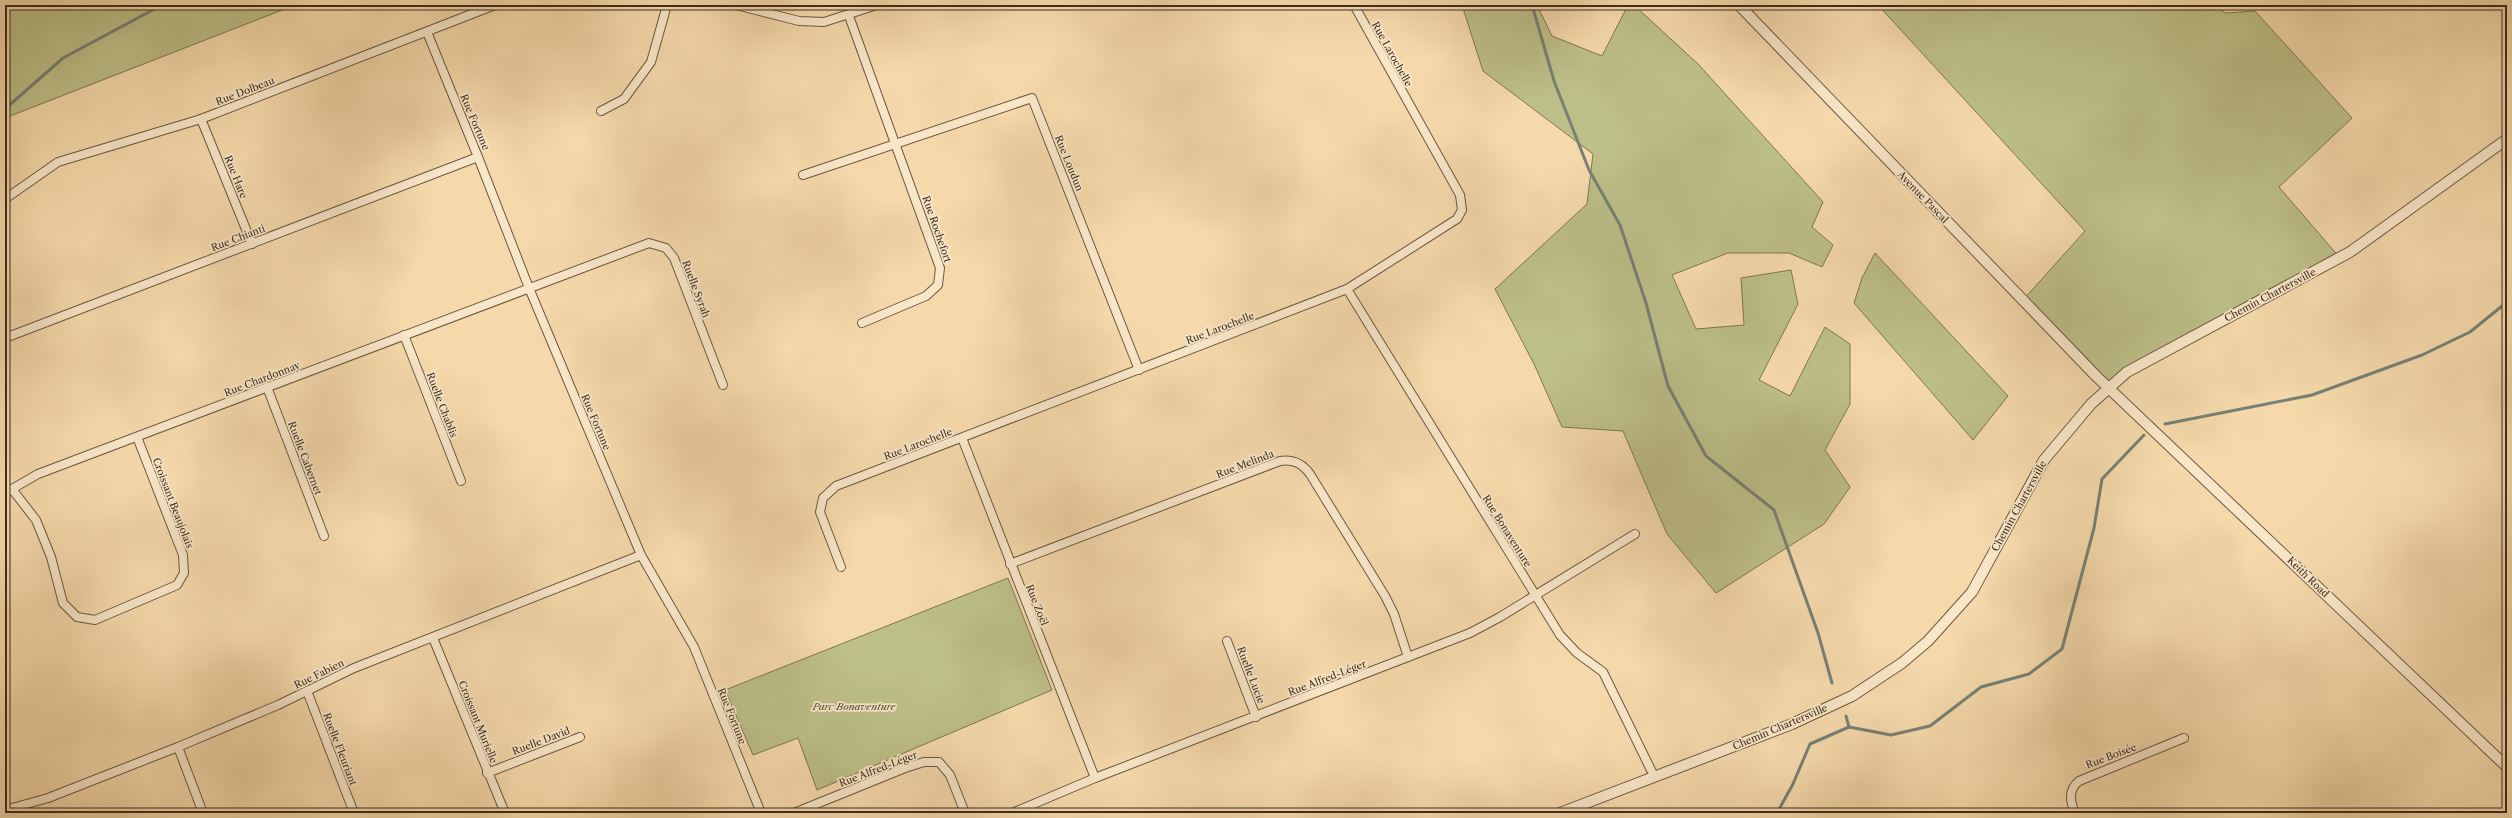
<svg xmlns="http://www.w3.org/2000/svg" width="2512" height="818" viewBox="0 0 2512 818" font-family="'Libre Caslon Text',serif">
<rect width="100%" height="100%" fill="#f5d9ab"/>
<filter id="stains"><feTurbulence type="fractalNoise" baseFrequency=".005" numOctaves="4"/><feColorMatrix values="0 0 0 0 .2 0 0 0 0 .09 0 0 0 0 .02 0 0 0 .5 -.17"/></filter>
<radialGradient id="worn" r=".72"><stop offset=".6" stop-color="#630" stop-opacity="0"/><stop offset="1" stop-color="#630" stop-opacity=".3"/></radialGradient>
<g fill="#bdbf88" stroke="#7e7652">
<path d="M5,5H295L5,118Z"/>
<path d="M1462,5H1537L1552,36L1602,56L1628,5H1634L1698,64L1823,202L1812,227L1833,245L1822,267L1789,253H1728L1672,275L1696,329L1744,325L1741,278L1791,270L1798,304L1759,380L1790,396L1825,327L1850,344V404L1825,450L1850,487L1824,524L1716,593L1667,534L1623,431L1562,427L1534,364L1495,289L1587,204L1593,154L1483,71Z"/>
<path d="M1878,5H2212L2226,13L2255,11L2352,118L2279,187L2340,258L2108,387L2023,300L2085,231Z"/>
<path d="M1875,253L2008,396L1973,440L1854,303L1862,278Z"/>
<path d="M1008,578L1052,690L817,790L798,738L753,755L725,690Z"/>
</g>
<g fill="none" stroke-linecap="round" stroke-linejoin="round">
<g stroke="#778175" stroke-width="3">
<path d="M1532,5L1554,81L1589,170L1620,225L1646,303L1668,386L1706,456L1774,510L1818,633L1832,683"/>
<path d="M5,109L63,58L162,5"/>
<path d="M2165,424L2312,395L2422,355L2470,332L2507,302"/>
<path d="M1846,716L1849,727"/>
<path d="M1777,813L1793,784L1810,744L1849,727L1891,735L1930,726L1981,687L2029,674L2062,649L2094,528L2102,479L2144,435"/>
</g>
<g stroke="#6c5740" stroke-width="10">
<g id="minor">
<path d="M736,5L799,21L824,22L877,5"/>
<path d="M849,16L940,268L938,285L926,296L862,323"/>
<path d="M427,32L478,157L529,288L641,555L694,647L761,813"/>
<path d="M601,111L624,99L651,62L667,5"/>
<path d="M201,119L252,244"/>
<path d="M803,175L1032,98L1139,370"/>
<path d="M5,199L58,162L201,119L495,5"/>
<path d="M1347,289L1560,635L1577,653L1603,672L1654,776"/>
<path d="M404,335L461,481"/>
<path d="M5,338L478,157"/>
<path d="M267,387L324,536"/>
<path d="M962,438L1095,778"/>
<path d="M12,489L36,520L51,557L63,603L77,617L95,620L177,585L184,573L183,555L137,437"/>
<path d="M5,493L38,474L649,243L666,248L674,258L723,385"/>
<path d="M1010,564L1280,461C1293,459 1302,463 1310,474L1385,596L1394,614L1408,657"/>
<path d="M841,567L820,512L823,498L836,486L1347,289L1457,219L1462,210L1460,195L1354,5"/>
<path d="M433,638L505,813"/>
<path d="M1227,641L1256,717"/>
<path d="M307,691L354,813"/>
<path d="M178,747L203,813"/>
<path d="M487,773L580,737"/>
<path d="M5,810L48,798L178,747L278,705L354,668L641,555"/>
<path d="M794,813L905,768L924,762H939L950,775L965,813"/>
<path d="M1012,813L1095,778L1470,633L1500,617L1635,534"/>
<path d="M2075,813C2070,801 2068,790 2079,781L2184,738"/>
</g>
</g>
<g stroke="#6c5740" stroke-width="12">
<g id="tertiary">
<path d="M1739,5L2096,376L2507,767"/>
<path d="M1560,813L1792,724L1852,696L1902,663L1928,641L1972,592L2044,460L2091,404L2127,372L2350,252L2507,139"/>
</g>
</g>
<use href="#minor" stroke="#f8e6c8" stroke-width="8"/>
<use href="#tertiary" stroke="#f8e6c8" stroke-width="10"/>
</g>
<g text-anchor="middle" dominant-baseline="central" stroke-width="3.5" stroke-linejoin="round" paint-order="stroke">
<g font-size="10" fill="#3e2c1d" stroke="#f8e6c8">
<text transform="translate(1392 54) rotate(61)">Rue Larochelle</text>
<text transform="translate(245 91) rotate(-21)">Rue Dolbeau</text>
<text transform="translate(475 122) rotate(67)">Rue Fortune</text>
<text transform="translate(1069 163) rotate(68)">Rue Loudun</text>
<text transform="translate(236 177) rotate(68)">Rue Hare</text>
<text transform="translate(1923 197) rotate(46)">Avenue Pascal</text>
<text transform="translate(937 229) rotate(71)">Rue Rochefort</text>
<text transform="translate(238 238) rotate(-21)">Rue Chianti</text>
<text transform="translate(696 289) rotate(69)">Ruelle Syrah</text>
<text transform="translate(2270 295) rotate(-28)">Chemin Chartersville</text>
<text transform="translate(1220 328) rotate(-21)">Rue Larochelle</text>
<text transform="translate(262 379) rotate(-21)">Rue Chardonnay</text>
<text transform="translate(442 405) rotate(69)">Ruelle Chablis</text>
<text transform="translate(596 422) rotate(67)">Rue Fortune</text>
<text transform="translate(918 444) rotate(-21)">Rue Larochelle</text>
<text transform="translate(305 458) rotate(69)">Ruelle Cabernet</text>
<text transform="translate(1245 464) rotate(-21)">Rue Melinda</text>
<text transform="translate(173 503) rotate(69)">Croissant Beaujolais</text>
<text transform="translate(2019 506) rotate(-61)">Chemin Chartersville</text>
<text transform="translate(1507 531) rotate(58)">Rue Bonaventure</text>
<text transform="translate(2308 577) rotate(44)">Keith Road</text>
<text transform="translate(1037 605) rotate(68)">Rue Zoël</text>
<text transform="translate(319 674) rotate(-26)">Rue Fabien</text>
<text transform="translate(1251 675) rotate(69)">Ruelle Lucie</text>
<text transform="translate(1327 678) rotate(-21)">Rue Alfred-Léger</text>
<text transform="translate(732 716) rotate(68)">Rue Fortune</text>
<text transform="translate(478 722) rotate(68)">Croissant Murielle</text>
<text transform="translate(1780 727) rotate(-23)">Chemin Chartersville</text>
<text transform="translate(541 741) rotate(-21)">Ruelle David</text>
<text transform="translate(340 749) rotate(69)">Ruelle Fleuriant</text>
<text transform="translate(2111 756) rotate(-21)">Rue Boisée</text>
<text transform="translate(878 769) rotate(-21)">Rue Alfred-Léger</text>
</g>
<g font-size="10" font-style="italic" fill="#574932" stroke="#f8e6c8">
<text x="854" y="706">Parc Bonaventure</text>
</g>
</g>
<rect width="2512" height="818" fill="none" stroke="#f5d9ab" stroke-width="20"/>
<rect x="6" y="6" width="2500" height="806" fill="none" stroke="#3e2c1d" stroke-width="2"/>
<rect x="10" y="10" width="2492" height="798" fill="none" stroke="#3e2c1d"/>
<rect width="100%" height="100%" filter="url(#stains)"/>
<rect width="100%" height="100%" fill="url(#worn)"/>
</svg>
